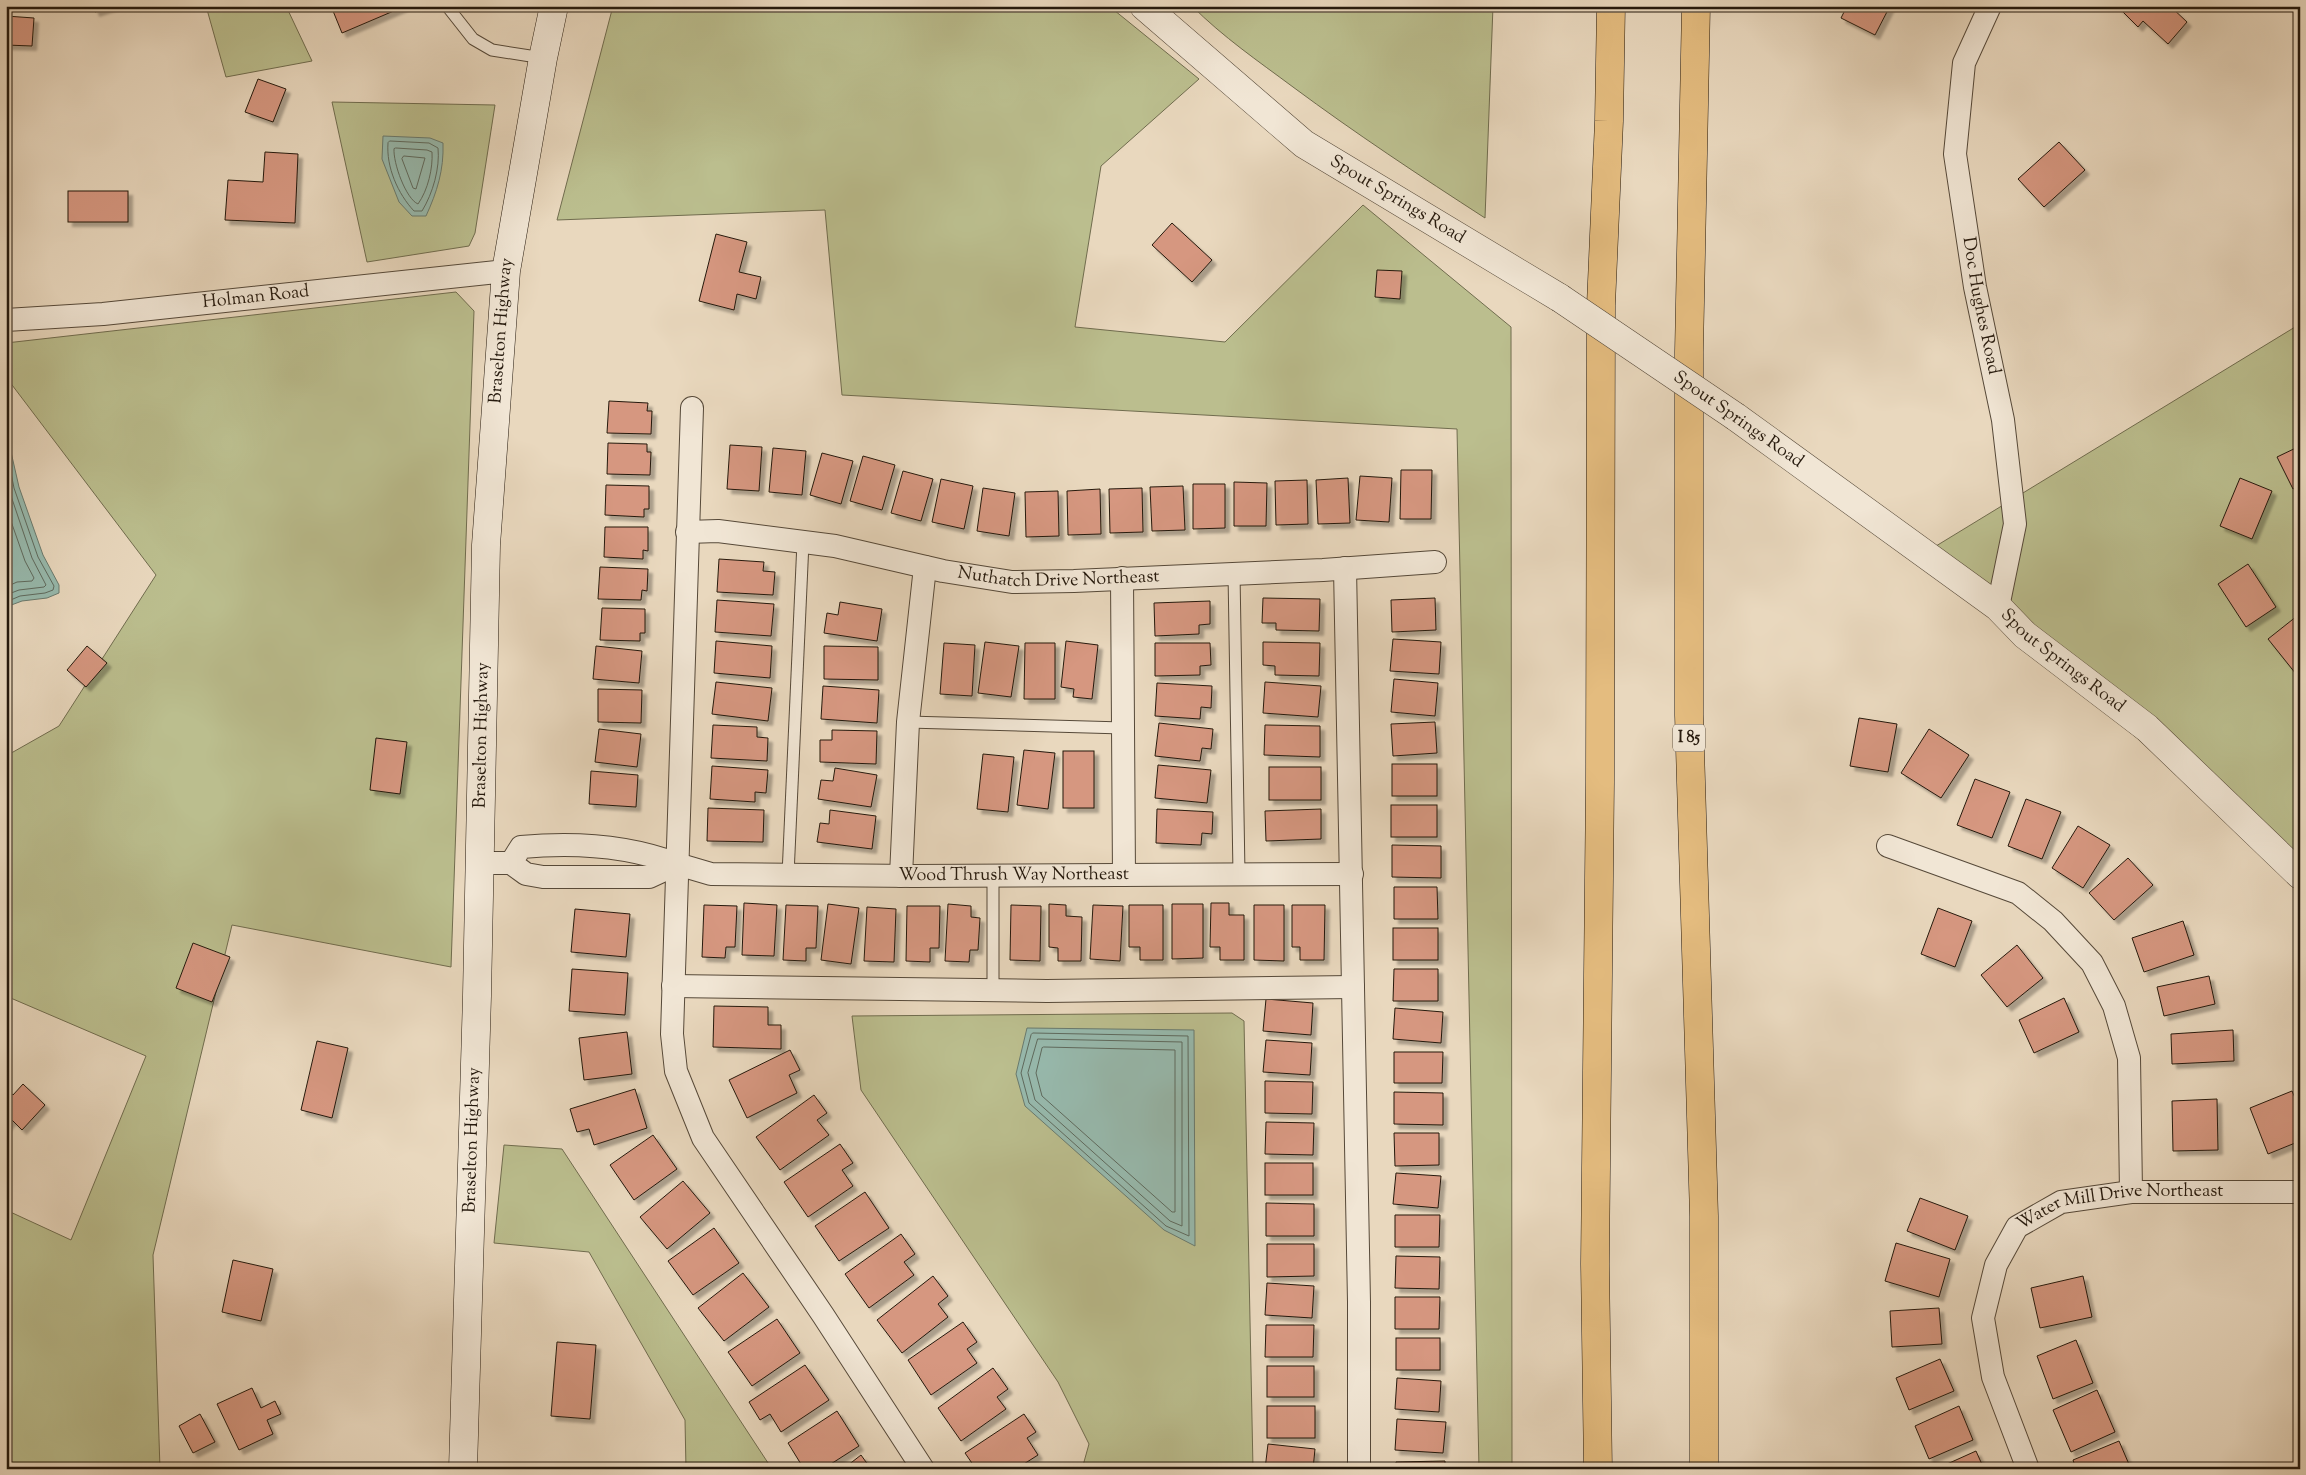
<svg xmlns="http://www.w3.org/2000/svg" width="2306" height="1475" viewBox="0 0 2306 1475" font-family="'Sorts Mill Goudy',serif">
<defs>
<filter id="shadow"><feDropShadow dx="4.5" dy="4.5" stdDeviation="1" flood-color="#0004"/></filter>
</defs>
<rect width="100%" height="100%" fill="#e9d8be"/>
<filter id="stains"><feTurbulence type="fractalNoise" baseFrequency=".004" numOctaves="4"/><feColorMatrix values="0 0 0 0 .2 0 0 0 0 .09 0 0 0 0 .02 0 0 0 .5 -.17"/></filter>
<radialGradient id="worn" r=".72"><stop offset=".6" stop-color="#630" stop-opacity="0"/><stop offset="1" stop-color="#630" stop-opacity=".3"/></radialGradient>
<g fill="#bbbe8e" stroke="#706c4e">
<path d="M206,6H286L312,61L226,77Z"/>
<path d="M613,6H1109L1199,79L1101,166L1075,327L1225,342L1363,205L1511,327L1512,1469H1479L1457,429L842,395L825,210L557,220Z"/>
<path d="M1192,6H1493L1485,218C1420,176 1355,133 1293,87C1258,61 1223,37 1192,6Z"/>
<path d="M332,102L495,105L475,233L469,246L367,262Z"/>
<path d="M456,292L474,311L451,967L232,925L153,1255L160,1469H6V1210L71,1240L146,1056L6,996V756L59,726L156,575L6,377V343Z"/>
<path d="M2300,324V883L2241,824L1918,557Z"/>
<path d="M1232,1013L1244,1021L1253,1469H1082L1089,1444L1058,1382L861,1090L852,1016Z"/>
<path d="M504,1145L562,1149L772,1469H686L685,1420L589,1252L494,1243Z"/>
</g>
<g fill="#97baae" stroke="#697a6e">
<path d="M383,136L430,138L443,143C444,170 437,192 426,216H412L399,202L382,159Z"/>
<path d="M6,430L19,487L43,555L59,585V593L47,598L22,601L6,607Z"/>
<path d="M1027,1028L1194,1030L1195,1246L1164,1230L1025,1106L1016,1074Z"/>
</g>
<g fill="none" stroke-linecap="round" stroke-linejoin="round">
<g stroke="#5e6a5e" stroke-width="1">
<path d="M390,141L429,143L438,148C440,168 433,193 422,211H414C398,194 386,167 388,143Z"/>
<path d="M396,148L427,150L432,152C433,168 428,190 418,204C406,199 393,163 394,149Z"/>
<path d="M404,156L425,158L416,189L413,188L402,159Z"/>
<path d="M6,448L14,488L38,557L54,586L53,590L45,593L20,596L6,602"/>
<path d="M6,481L32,558L46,585L44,587L19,590L6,595"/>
<path d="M6,507L25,561L34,578L32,581L17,582L6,587"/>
<path d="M1033,1033L1188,1036L1189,1236L1166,1226L1029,1103L1021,1073L1031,1035Z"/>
<path d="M1038,1039L1182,1042V1226L1170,1221L1035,1100L1028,1073Z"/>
<path d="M1044,1047L1175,1050V1212H1172L1042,1096L1036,1073L1042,1048Z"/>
</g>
</g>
<g fill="#d69780" stroke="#25190d" filter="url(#shadow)">
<path d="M93,6H113L95,12Z"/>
<path d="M331,6H403V7L342,33Z"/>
<path d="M1847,6H1890L1875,35L1841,18Z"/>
<path d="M2117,6H2170L2187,22L2168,44L2143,21L2138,27Z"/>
<path d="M6,16L34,18L32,46L6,45Z"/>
<path d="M258,79L286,89L273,122L245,112Z"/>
<path d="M2059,142L2085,170L2044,207L2018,179Z"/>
<path d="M265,152L298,154L295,223L225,220L228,180L263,182Z"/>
<rect x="68" y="191" width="60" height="31"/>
<path d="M1172,223L1212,260L1192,282L1152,245Z"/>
<path d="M716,234L747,242L739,272L761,277L756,299L737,294L734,310L699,301Z"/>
<path d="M1377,270L1402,271L1400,299L1375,297Z"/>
<path d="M609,401L648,403L647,411H652L651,434L607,433Z"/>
<path d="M608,443L647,444V452H651L650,475L607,474Z"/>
<path d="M730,445L762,447L759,491L727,489Z"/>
<path d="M2300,446V485L2293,489L2277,457Z"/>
<path d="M773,448L806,451L802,495L769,492Z"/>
<path d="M822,453L853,461L841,504L810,495Z"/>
<path d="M863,456L895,465L882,510L850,501Z"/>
<path d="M1401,470H1432L1431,519H1400Z"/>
<path d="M903,471L933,479L921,521L891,513Z"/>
<path d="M1360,476L1392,478L1389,522L1356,520Z"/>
<path d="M1348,478L1350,523L1318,524L1316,480Z"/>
<path d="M2240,478L2272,491L2252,539L2220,526Z"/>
<path d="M941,479L973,486L964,529L932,522Z"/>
<path d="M1307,480L1308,524L1276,525L1275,481Z"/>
<path d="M1234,482L1267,483L1266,526H1234Z"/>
<path d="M1193,484H1225V528L1193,529Z"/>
<path d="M606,485L649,486V509H644V517L605,515Z"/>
<path d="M1183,486L1185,530L1152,531L1150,487Z"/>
<path d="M983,488L1015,493L1009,536L977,531Z"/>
<path d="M1142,488L1143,532L1110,533L1109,489Z"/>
<path d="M1100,489L1101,534L1068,535L1067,491Z"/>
<path d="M1058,491L1059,536L1026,537L1025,492Z"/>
<path d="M605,527H648V551L643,550V559L604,557Z"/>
<path d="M719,559L764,562L763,571L775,572L773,595L717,592Z"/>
<path d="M2248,564L2276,607L2246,627L2218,584Z"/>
<path d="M600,567L648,569L647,591L642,590L641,600L598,599Z"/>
<path d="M1263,598L1320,599L1319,631L1276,630V623H1262Z"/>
<path d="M1435,598L1436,630L1392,632L1391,600Z"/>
<path d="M717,600L774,604L771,636L715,632Z"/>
<path d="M1210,601V624L1199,625V634L1155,636L1154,603Z"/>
<path d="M840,602L882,609L877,641L824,633L827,613L838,615Z"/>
<path d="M602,608L645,609V633H640V641L600,640Z"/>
<path d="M2297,616L2300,619V679L2268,639Z"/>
<path d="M1393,639L1441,642L1439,674L1390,671Z"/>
<path d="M716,641L772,646L770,678L714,673Z"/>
<path d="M1066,641L1098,645L1092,699L1073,697L1074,689L1061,687Z"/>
<path d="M985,642L1019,646L1011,697L978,693Z"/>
<path d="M1263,642L1320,643L1319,676L1275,675V666L1263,665Z"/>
<path d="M944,643L975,645L972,696L940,694Z"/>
<path d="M1025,643H1055V699H1024Z"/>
<path d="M1155,643H1210L1211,665L1200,666V675L1155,676Z"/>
<path d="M87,646L107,663L86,687L67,670Z"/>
<path d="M596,646L642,651L639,683L593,679Z"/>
<path d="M824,646L878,647V680L824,679Z"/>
<path d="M1394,679L1438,683L1435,716L1391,712Z"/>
<path d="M716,682L772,688L768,721L712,714Z"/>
<path d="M1265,682L1321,686L1318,717L1263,713Z"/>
<path d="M1157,683L1212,686L1211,708L1201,707L1200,719L1155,716Z"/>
<path d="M823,686L879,690L877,723L821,719Z"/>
<path d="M598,689L642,690L641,723L598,722Z"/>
<path d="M1859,718L1897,724L1888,772L1850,766Z"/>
<path d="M1435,722L1437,753L1393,756L1391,724Z"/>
<path d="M1159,723L1213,729L1211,749L1202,748L1200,761L1155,756Z"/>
<path d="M713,725L757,727V737L768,738L767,761L711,758Z"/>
<path d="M1265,725L1320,726V757L1264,755Z"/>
<path d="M599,729L641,734L637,767L595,762Z"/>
<path d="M1929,729L1969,755L1941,798L1901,773Z"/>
<path d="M832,730L877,731L876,764L820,762V740H832Z"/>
<path d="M376,738L407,742L400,794L370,790Z"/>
<path d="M1024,750L1055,753L1048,809L1017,805Z"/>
<rect x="1063" y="751" width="31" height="57"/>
<path d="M983,754L1014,757L1008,812L977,809Z"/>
<rect x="1392" y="764" width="45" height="32"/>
<path d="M1158,765L1211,770L1207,803L1155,798Z"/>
<path d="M712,766L768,770L766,793L755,792V802L710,799Z"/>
<rect x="1269" y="767" width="52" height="33"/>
<path d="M835,768L877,775L871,807L818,799L821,780L833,781Z"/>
<path d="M591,771L638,775L636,807L589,804Z"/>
<path d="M1975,779L2010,792L1992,838L1957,825Z"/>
<path d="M2026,799L2061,812L2042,859L2008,846Z"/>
<rect x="1391" y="805" width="46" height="32"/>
<path d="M708,808L764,810L763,842L707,841Z"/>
<path d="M1157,809L1213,812L1212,834L1202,833L1201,845L1156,843Z"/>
<path d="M1321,809V839L1266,841L1265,811Z"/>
<path d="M830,810L876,816L872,849L817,842L820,823L829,824Z"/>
<path d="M2078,826L2110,845L2083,888L2052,868Z"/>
<path d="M1392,845L1441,846V878L1392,877Z"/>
<path d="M2128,858L2153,885L2114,920L2089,893Z"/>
<path d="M1394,887H1437L1438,919H1394Z"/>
<path d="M744,903L777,905L774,956L742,955Z"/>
<path d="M1211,903H1229V915H1244V960H1220V947H1210Z"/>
<path d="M828,904L859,908L851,964L821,960Z"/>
<path d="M948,904L971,906V917L980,918L978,950H970L969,962L945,961Z"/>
<path d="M1049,904L1066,905V916L1082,917L1081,961H1058V948L1049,947Z"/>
<path d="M1172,904H1203V958L1172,959Z"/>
<path d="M704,905L737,906L735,947H726L725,958L702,957Z"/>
<path d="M786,905L818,906L816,948H806V961L783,960Z"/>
<path d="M1011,905L1041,906L1040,961L1010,960Z"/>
<path d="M1093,905L1123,906L1120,961L1090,959Z"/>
<path d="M1129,905H1163V960H1140V947H1129Z"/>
<path d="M1254,905H1284V961L1254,960Z"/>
<path d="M1292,905H1325L1324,960H1300V947H1292Z"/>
<path d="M907,906H940L939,948H930V962L906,961Z"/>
<path d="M867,907L896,909L894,962L864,961Z"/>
<path d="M1938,908L1972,921L1955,967L1921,954Z"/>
<path d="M575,909L630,914L626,957L571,952Z"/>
<path d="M2183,921L2194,955L2144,972L2132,938Z"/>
<rect x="1393" y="928" width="45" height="32"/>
<path d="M193,943L230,957L212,1002L176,988Z"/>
<path d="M2017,945L2043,978L2007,1007L1981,975Z"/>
<path d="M572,969L628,973L625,1015L569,1011Z"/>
<path d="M1394,969H1438V1001H1393Z"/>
<path d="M2209,976L2215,1004L2164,1016L2157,987Z"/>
<path d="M2064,998L2079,1032L2034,1053L2019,1020Z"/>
<path d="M1266,999L1313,1003L1311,1035L1263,1031Z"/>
<path d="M714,1006L768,1007V1025H781V1049L713,1047Z"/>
<path d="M1395,1008L1443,1012L1441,1043L1393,1039Z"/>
<path d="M2233,1030L2234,1061L2172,1064L2171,1034Z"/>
<path d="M627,1032L632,1074L584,1080L579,1038Z"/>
<path d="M1266,1040L1312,1043L1310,1075L1263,1072Z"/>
<path d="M317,1041L348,1048L332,1118L301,1110Z"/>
<path d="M790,1050L800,1070L789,1075L797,1093L747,1118L729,1080Z"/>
<path d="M1394,1052H1443L1442,1083H1394Z"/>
<path d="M1265,1081L1313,1082L1312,1114L1265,1113Z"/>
<path d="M23,1084L45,1105L22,1130L12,1120L6,1127V1089L13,1095Z"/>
<path d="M635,1089L647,1128L594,1145L589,1129L577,1132L570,1109Z"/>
<path d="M2292,1091L2300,1109V1141L2268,1154L2250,1108Z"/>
<path d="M1394,1092L1443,1093V1125L1394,1124Z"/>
<path d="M814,1095L827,1113L817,1120L829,1135L780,1170L756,1137Z"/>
<path d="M2217,1099L2218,1150L2173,1151L2172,1101Z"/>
<path d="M1266,1122L1314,1123L1313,1155L1265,1154Z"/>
<path d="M1394,1133H1439V1165L1395,1166Z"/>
<path d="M653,1135L677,1169L634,1200L610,1165Z"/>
<path d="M840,1144L853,1163L842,1170L853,1186L808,1217L784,1182Z"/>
<rect x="1265" y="1163" width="48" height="32"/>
<path d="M1396,1173L1441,1176L1438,1208L1393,1204Z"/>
<path d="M683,1181L710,1213L667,1249L640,1217Z"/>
<path d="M865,1192L889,1228L839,1261L815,1226Z"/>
<path d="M1920,1198L1968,1216L1955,1250L1907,1231Z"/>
<path d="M1266,1203L1314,1204V1236H1266Z"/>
<path d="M1395,1215H1440L1439,1247H1395Z"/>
<path d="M714,1228L739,1263L693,1295L668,1261Z"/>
<path d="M901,1234L915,1254L904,1262L914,1275L869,1308L845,1274Z"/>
<path d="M1896,1243L1950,1259L1939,1297L1885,1281Z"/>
<path d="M1267,1244H1314V1276L1267,1277Z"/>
<path d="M1396,1256L1440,1257L1439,1289L1395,1288Z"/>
<path d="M233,1260L273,1269L261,1321L222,1312Z"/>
<path d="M743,1273L769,1307L724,1341L698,1308Z"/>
<path d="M933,1276L948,1296L938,1304L948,1317L902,1353L877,1320Z"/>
<path d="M2083,1276L2092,1317L2040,1328L2031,1288Z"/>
<path d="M1267,1283L1314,1286L1312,1318L1265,1315Z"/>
<path d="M1395,1297H1440L1439,1329H1395Z"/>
<path d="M1939,1308L1942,1344L1892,1347L1890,1311Z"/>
<path d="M777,1319L800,1353L752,1386L728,1352Z"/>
<path d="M963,1322L977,1342L967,1349L977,1363L931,1395L908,1360Z"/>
<path d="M1266,1325H1314L1313,1357H1265Z"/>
<rect x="1396" y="1338" width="44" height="32"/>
<path d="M2076,1340L2093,1383L2053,1399L2037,1356Z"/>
<path d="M557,1342L596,1345L590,1419L551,1416Z"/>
<path d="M1940,1359L1954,1391L1909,1410L1896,1378Z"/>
<path d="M805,1365L829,1400L781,1432L770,1414L760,1420L749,1402Z"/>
<rect x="1267" y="1366" width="47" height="31"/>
<path d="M993,1368L1008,1389L997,1397L1006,1409L961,1441L938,1408Z"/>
<path d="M1397,1378L1441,1381L1439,1412L1395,1409Z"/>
<path d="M252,1388L261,1408L275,1401L281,1414L267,1420L273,1434L239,1450L217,1404Z"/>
<path d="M2097,1390L2115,1432L2071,1452L2053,1410Z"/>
<rect x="1267" y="1406" width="48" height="32"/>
<path d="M1959,1406L1973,1440L1929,1459L1915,1426Z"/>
<path d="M837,1411L859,1446L823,1469H804L788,1443Z"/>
<path d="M200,1414L215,1442L193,1453L179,1426Z"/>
<path d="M1024,1414L1036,1432L1027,1438L1038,1455L1016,1469H976L965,1453Z"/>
<path d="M1397,1419L1446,1422L1443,1453L1395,1450Z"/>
<path d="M2119,1441L2131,1469H2076L2073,1460Z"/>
<path d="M1268,1444L1315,1449L1313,1469H1265Z"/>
<path d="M1976,1451L1984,1469H1936Z"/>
<path d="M861,1455L871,1469H843Z"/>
<path d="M1445,1461V1469H1396V1462Z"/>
</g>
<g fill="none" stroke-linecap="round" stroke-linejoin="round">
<g stroke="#564939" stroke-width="13">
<g id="service">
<path d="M447,6L473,39L492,50L543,58"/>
<path d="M1234,573L1239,874"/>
<path d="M908,722L1123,728"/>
<path d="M788,875L803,542"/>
<path d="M993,991V876"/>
</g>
</g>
<g stroke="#564939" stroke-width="24">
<g id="minor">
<path id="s1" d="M1990,6L1964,63L1955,154L1975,287L2003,420L2015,524L1998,607"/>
<path id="s2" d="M6,320L103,314L506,271"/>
<path d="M692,408L672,1034L676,1071L703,1138L823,1315L923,1469"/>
<path id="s3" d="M687,532L718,531L835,546L943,571L1012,582L1074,581L1323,570L1435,562"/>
<path d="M1345,568L1359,1302V1469"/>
<path d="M1122,578L1124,875"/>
<path d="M1888,846L2018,893L2053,921L2092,963L2114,1006L2129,1058L2131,1192"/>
<path d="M480,863H511L526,874L543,877H649L677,864C627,845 574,842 521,847L511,863"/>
<path id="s4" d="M677,864L711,874L913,876L1352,874"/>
<path d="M901,876L908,722L925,567"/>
<path d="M673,986L1047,991L1353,987"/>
<path id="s5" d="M2028,1469L1993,1377L1983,1318L1996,1265L2017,1227L2061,1202L2131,1192H2300"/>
</g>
</g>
<g stroke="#564939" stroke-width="29">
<g id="tertiary">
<path id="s6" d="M1144,6L1304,144L1560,298"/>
<path id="s7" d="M1736,417L1998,607L2025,635L2147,728L2300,875"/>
</g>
</g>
<g stroke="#25190d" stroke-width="29">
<g id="secondary">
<path id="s8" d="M463,1469L477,996L486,545L506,271L543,58L554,6"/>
</g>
</g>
<g stroke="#25190d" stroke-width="29">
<g id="motorway">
<path d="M1696,6L1689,352V715L1704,1216V1469"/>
<path d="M1598,1469L1595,1264L1600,782L1601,305L1609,121L1611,6"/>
</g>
</g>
<use href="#service" stroke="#f1e6d5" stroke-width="11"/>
<use href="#minor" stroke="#f1e6d5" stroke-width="22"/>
<use href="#tertiary" stroke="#f1e6d5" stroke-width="28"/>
<use href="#secondary" stroke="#f1e6d5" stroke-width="28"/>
<use href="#motorway" stroke="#e4bc7f" stroke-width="28"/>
<g stroke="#564939" stroke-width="29" stroke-linecap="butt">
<path id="tertiary-bridge" d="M1560,298L1736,417"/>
</g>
<use href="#tertiary-bridge" stroke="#f1e6d5" stroke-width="28"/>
</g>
<g text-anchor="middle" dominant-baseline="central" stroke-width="4.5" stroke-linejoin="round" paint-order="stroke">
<rect fill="#f1e6d5" stroke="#625649" stroke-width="1" x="1673" y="724.5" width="32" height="27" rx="4"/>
<g font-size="16" font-weight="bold" fill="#25190d">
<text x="1689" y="738">I 85</text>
</g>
<g font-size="18" fill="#25190d" stroke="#f1e6d5">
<text stroke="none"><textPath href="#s6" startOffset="320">Spout Springs Road</textPath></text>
<text stroke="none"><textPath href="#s2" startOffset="251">Holman Road</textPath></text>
<text stroke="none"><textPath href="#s1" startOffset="308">Doc Hughes Road</textPath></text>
<text stroke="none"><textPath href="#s8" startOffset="1139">Braselton Highway</textPath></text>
<text transform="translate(1738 420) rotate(35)">Spout Springs Road</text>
<text stroke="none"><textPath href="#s3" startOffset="376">Nuthatch Drive Northeast</textPath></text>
<text stroke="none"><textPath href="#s7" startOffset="408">Spout Springs Road</textPath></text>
<text stroke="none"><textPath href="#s8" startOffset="734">Braselton Highway</textPath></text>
<text stroke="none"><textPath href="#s4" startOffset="338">Wood Thrush Way Northeast</textPath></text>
<text stroke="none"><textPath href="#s8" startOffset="329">Braselton Highway</textPath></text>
<text stroke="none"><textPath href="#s5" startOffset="364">Water Mill Drive Northeast</textPath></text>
</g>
</g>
<rect width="2306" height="1475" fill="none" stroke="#e9d8be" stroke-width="25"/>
<rect x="8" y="8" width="2291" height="1460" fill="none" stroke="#25190d" stroke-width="2.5"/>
<rect x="12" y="12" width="2281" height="1450" fill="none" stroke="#25190d"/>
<rect width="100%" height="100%" filter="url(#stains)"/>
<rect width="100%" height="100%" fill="url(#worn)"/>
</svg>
